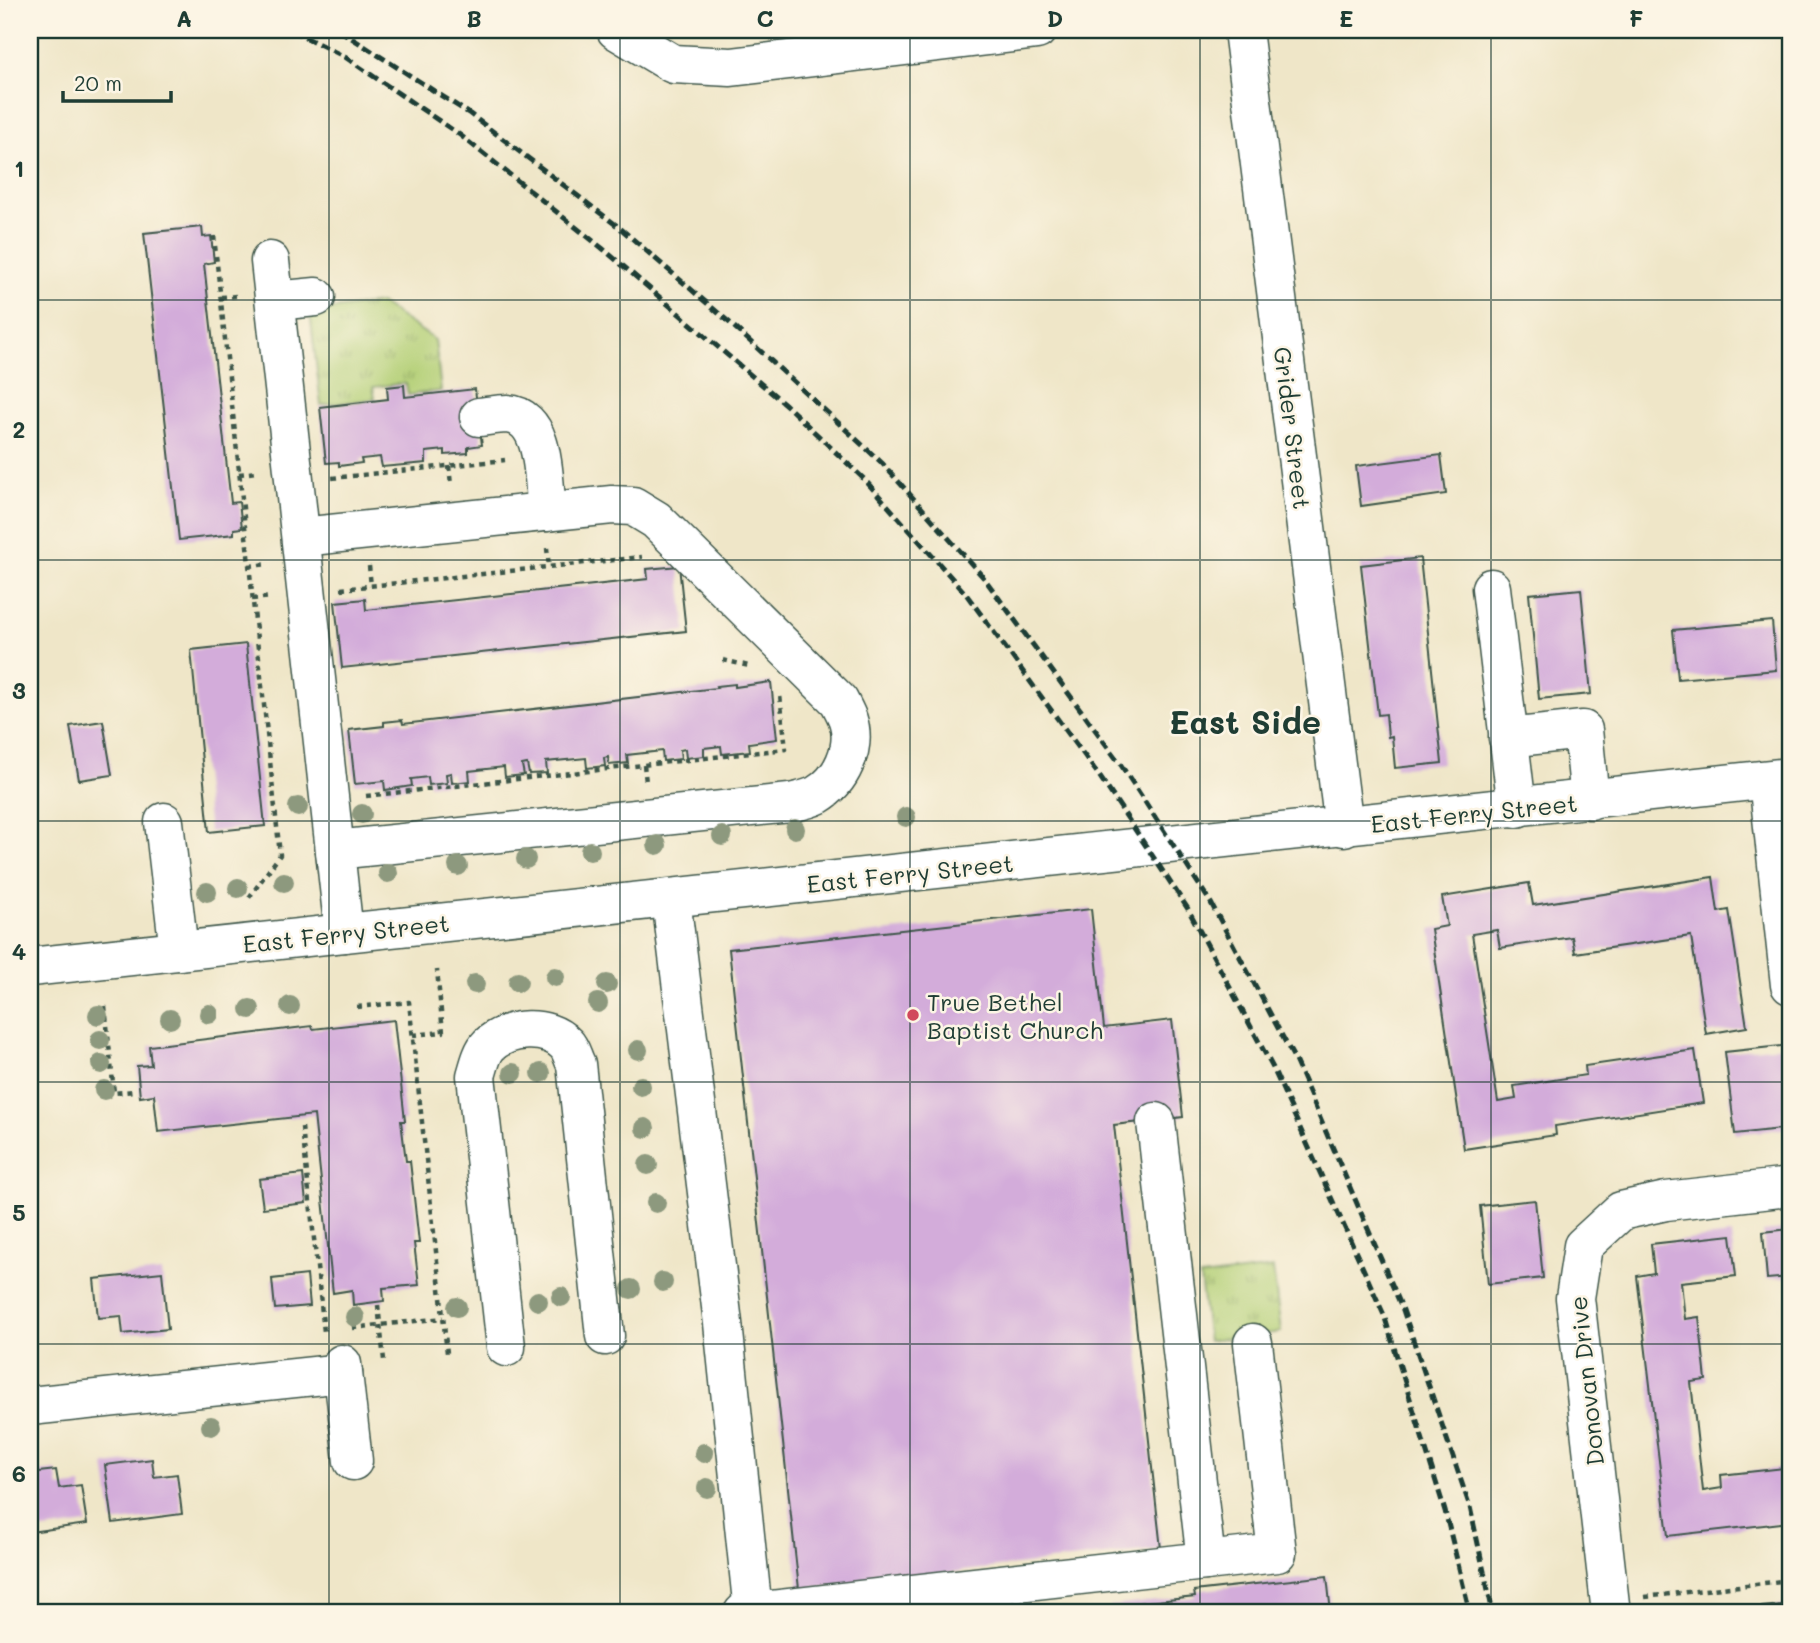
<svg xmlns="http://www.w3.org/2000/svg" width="1820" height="1643" viewBox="0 0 1820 1643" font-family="Mali,sans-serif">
<defs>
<pattern id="grass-tufts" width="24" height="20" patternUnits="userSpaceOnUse" patternTransform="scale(1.75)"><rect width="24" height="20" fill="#b2cf75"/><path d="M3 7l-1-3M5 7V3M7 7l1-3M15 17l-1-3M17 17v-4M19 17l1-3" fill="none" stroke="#90a961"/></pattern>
</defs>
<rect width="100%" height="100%" fill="#fcf5e5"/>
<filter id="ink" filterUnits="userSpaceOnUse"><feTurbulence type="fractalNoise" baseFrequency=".0143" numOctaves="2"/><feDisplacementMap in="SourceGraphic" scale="14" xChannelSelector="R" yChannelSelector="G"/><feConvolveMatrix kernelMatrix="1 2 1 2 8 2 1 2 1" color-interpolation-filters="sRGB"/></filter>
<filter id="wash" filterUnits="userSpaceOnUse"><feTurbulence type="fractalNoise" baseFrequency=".00686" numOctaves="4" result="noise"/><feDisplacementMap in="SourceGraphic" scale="28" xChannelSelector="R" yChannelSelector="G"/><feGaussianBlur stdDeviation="1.57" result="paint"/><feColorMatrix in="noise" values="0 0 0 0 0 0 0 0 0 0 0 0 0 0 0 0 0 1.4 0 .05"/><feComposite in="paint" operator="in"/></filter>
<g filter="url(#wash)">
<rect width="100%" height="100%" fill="#efe6c8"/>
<g fill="url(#grass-tufts)" stroke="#688654" stroke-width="2">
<path d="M380,303L435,340L441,391L408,395L406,383L373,387L375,399L321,405L310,312Z"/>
<path d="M1273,1268L1281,1332L1208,1341L1200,1277Z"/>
</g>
<g id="blocks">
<g fill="#d3acda">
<path d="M202,227L203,237L211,236L214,262L204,264L231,503L239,502L242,528L234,529V534L179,540L144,233Z"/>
<path d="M404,385L405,397L475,389L482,445L468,447V453L445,455V450L426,452V463L382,467L380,457L361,459L362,463L339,466V462L326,463L320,407L388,399L387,387Z"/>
<path d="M1441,455L1446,494L1361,506L1356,466Z"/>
<path d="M1420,558L1442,763L1395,768L1392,736L1388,737L1386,714L1378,715L1361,565Z"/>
<path d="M679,566L686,631L342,668L335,602L365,599L366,610L648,579L647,569Z"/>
<path d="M1581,589L1591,694L1539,699L1529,594Z"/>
<path d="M1772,621L1776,670L1678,679L1673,630Z"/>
<path d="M246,644L265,826L209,832L191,650Z"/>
<path d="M771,682L777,739L749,743L750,751L722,754L721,746L704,748V756L686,758L685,749L680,750L681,759L663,761L662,751L627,755L628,763L609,765L608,757L604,758L605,766L587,768L586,758L546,762L547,773L529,774L527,764L522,765L524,775L505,777L504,767L469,771L470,781L452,783L451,773L446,774L447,783L429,785L428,777L411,779L412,786L385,790L384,781L355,784L349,730L384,726V722L402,720L403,724L717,688L716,686L735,684V687Z"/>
<path d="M103,721L112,775L79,780L70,726Z"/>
<path d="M1713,877L1718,912L1729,910L1747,1027L1706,1034L1691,936L1575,953L1572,937L1500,948L1497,930L1472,934L1498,1102L1516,1099L1514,1086L1586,1075L1585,1066L1695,1050L1703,1103L1555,1126L1556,1135L1464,1149L1431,929L1447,926L1442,897L1529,883L1533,905Z"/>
<path d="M1091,909L1104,1028L1172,1020L1183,1117L1114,1125L1161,1549L799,1589L729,949Z"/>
<path d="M394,1020L405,1121H401L406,1161H410L419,1243H414L419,1285L383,1288L384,1301L353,1305L352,1290L333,1293L314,1115L158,1132L154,1095L140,1097L137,1066L151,1065L149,1046L312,1026L313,1029Z"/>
<path d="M1790,1045V1128L1735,1134L1725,1052Z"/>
<path d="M303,1174L306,1203L263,1208L259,1179Z"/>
<path d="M1535,1200L1543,1278L1488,1284L1480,1206Z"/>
<path d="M1790,1229V1277L1767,1279L1763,1232Z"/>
<path d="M1731,1235L1736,1276L1681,1282L1685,1319L1699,1317L1706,1380L1691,1382L1703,1491L1722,1488L1721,1475L1784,1468L1786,1482L1790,1481V1522L1668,1536L1637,1276L1654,1273L1651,1244Z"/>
<path d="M162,1272L168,1329L123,1334L121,1316L98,1318L94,1279Z"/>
<path d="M307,1275L310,1306L275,1309L272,1279Z"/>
<path d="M152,1459L154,1477L177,1474L182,1514L113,1523L105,1465Z"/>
<path d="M56,1470L59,1488L81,1485L87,1524L30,1532V1473Z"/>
<path d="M1327,1576L1331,1613H1111V1606L1195,1597L1194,1591Z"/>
<path d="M1790,1604V1613H1725V1611Z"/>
<path d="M1102,1609V1613H1081V1611Z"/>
</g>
</g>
</g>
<g filter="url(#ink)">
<use href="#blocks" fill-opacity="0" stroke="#3e564a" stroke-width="2"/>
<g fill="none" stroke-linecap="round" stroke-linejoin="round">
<g stroke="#3e564a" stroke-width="41">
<g id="minor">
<path d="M616,30L673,64L731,67L1037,30"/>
<path d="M1243,30L1344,827"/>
<path d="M270,261L344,933"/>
<path d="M275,301L316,297"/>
<path d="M479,417C488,416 498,414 507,414C547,416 543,482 547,512"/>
<path d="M301,537L612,505L633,506L656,520L839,701C842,707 846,714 848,720C857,748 841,781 817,795C809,799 799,801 790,803L335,850"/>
<path d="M1491,588L1517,808"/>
<path d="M1508,738L1583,730L1590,800"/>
<path d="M1768,780L1790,985"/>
<path d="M164,822L179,951"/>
<path d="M671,899L723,1323L753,1612"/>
<path d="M30,967L1790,777"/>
<path d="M1156,1122L1206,1561"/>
<path d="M506,1347L476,1076C479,1066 482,1052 489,1045C508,1027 547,1024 566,1044C571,1049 573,1059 576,1064L605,1336"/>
<path d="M342,1364L353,1461"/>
<path d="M30,1406L343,1373"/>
<path d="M743,1613L1277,1553L1253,1343"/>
<path d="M1611,1613L1575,1298L1583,1246L1621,1211L1666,1201L1790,1187"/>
</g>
</g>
<g stroke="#3e564a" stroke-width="4.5" stroke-dasharray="5 5" stroke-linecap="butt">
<path d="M214,236L280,855L248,899"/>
<path d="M221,297L238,296"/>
<path d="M449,466L451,485"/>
<path d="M239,474L257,472"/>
<path d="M332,478L505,460"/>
<path d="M547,548L549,567"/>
<path d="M249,566L268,564"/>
<path d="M369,566L371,586"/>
<path d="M341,589L642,557"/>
<path d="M252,599L271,597"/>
<path d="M723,660L749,666"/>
<path d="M644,765L646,782"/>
<path d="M366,796L786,749L780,695"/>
<path d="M105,1006L114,1093L135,1091"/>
<path d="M357,1007L409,1002L447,1353"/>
<path d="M413,1035L443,1032L437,970"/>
<path d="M302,1127L324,1332"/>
<path d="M378,1305L384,1360"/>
<path d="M353,1328L443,1318"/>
<path d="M1645,1597L1790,1580"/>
</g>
<use href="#minor" stroke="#fff" stroke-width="38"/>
<g stroke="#1f3d34" stroke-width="5" stroke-dasharray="10 5" stroke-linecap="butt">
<path d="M291,30L345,57L460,135L602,248L786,405L865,480L966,594L1098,774L1188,909L1273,1068L1384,1315L1445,1511L1470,1613"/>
<path d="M339,30L470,114L620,228L730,323L882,463L984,578L1121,765L1211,903L1294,1058L1403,1310L1470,1507L1493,1613"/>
</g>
</g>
<g fill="#8d997e">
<circle cx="298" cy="807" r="10"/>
<circle cx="362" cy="814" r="10"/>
<circle cx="906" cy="817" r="10"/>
<circle cx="795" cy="829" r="10"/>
<circle cx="722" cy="836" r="10"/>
<circle cx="657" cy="845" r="10"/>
<circle cx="590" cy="851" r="10"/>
<circle cx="526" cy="859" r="10"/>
<circle cx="458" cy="866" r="10"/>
<circle cx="388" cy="873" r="10"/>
<circle cx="284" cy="882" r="10"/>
<circle cx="238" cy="888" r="10"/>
<circle cx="207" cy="892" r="10"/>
<circle cx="555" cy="977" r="10"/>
<circle cx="518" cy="982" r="10"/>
<circle cx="475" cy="984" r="10"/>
<circle cx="607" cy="984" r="10"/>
<circle cx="598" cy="1003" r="10"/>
<circle cx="290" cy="1006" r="10"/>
<circle cx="250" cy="1009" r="10"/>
<circle cx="209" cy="1014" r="10"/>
<circle cx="98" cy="1015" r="10"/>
<circle cx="170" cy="1019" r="10"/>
<circle cx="100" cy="1040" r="10"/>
<circle cx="638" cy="1050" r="10"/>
<circle cx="101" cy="1064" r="10"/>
<circle cx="513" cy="1073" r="10"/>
<circle cx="541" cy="1073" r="10"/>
<circle cx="641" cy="1086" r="10"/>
<circle cx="104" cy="1090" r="10"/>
<circle cx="645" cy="1128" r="10"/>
<circle cx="648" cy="1165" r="10"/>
<circle cx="656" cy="1203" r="10"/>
<circle cx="663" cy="1282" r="10"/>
<circle cx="631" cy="1289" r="10"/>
<circle cx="561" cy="1297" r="10"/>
<circle cx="538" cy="1301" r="10"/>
<circle cx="457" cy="1307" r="10"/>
<circle cx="355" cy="1317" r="10"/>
<circle cx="211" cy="1426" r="10"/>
<circle cx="704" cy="1453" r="10"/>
<circle cx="707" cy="1488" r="10"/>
</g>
</g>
<path fill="none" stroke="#1f3d34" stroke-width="2" stroke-opacity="0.55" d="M329,30V1613M620,30V1613M910,30V1613M1200,30V1613M1491,30V1613M30,300H1790M30,560H1790M30,821H1790M30,1082H1790M30,1344H1790"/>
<circle fill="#d1495b" stroke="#fcf5e5" stroke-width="2.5" cx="913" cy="1015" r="7"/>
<g text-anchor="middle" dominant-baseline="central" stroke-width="5" stroke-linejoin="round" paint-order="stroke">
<g font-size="24" fill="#1f3d34" stroke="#fcf5e5">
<text transform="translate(1293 428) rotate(83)">Grider Street</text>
<text transform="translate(1474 813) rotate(-6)">East Ferry Street</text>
<text transform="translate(910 873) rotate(-6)">East Ferry Street</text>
<text transform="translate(346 933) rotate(-6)">East Ferry Street</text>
<text transform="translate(1586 1381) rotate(-96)">Donovan Drive</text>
</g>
<g font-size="24" fill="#1f3d34" stroke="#fcf5e5" text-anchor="start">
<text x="927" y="1001">True Bethel<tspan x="927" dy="28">Baptist Church</tspan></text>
</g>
<g font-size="32" font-weight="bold" fill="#1f3d34" stroke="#fcf5e5">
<text x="1245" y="721">East Side</text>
</g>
</g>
<rect width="1820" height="1643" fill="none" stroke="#fcf5e5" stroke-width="77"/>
<path d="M63 91v10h108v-10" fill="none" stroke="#1f3d34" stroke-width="3.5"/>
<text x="74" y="91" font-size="21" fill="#1f3d34" stroke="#fcf5e5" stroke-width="5" paint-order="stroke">20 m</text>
<rect x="38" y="38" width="1744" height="1566" fill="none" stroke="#1f3d34" stroke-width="2.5"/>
<g font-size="23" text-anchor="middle" font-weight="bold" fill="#1f3d34">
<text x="184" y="27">A</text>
<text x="474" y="27">B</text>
<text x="765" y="27">C</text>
<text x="1055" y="27">D</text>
<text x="1346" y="27">E</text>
<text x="1636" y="27">F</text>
<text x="19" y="177">1</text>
<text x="19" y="438">2</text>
<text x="19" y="699">3</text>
<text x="19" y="960">4</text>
<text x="19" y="1221">5</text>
<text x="19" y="1482">6</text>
</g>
</svg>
